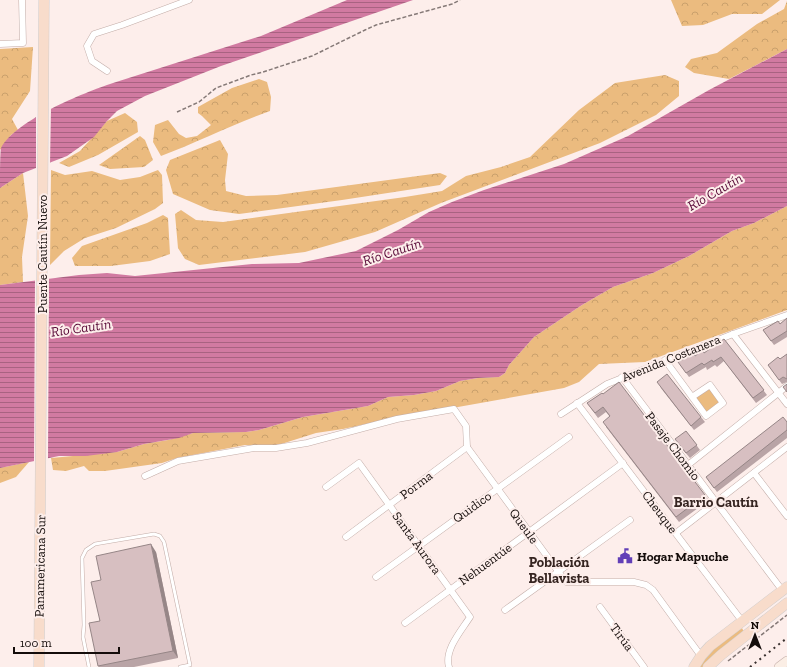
<svg xmlns="http://www.w3.org/2000/svg" width="787" height="667" viewBox="0 0 787 667" font-family="'Zilla Slab',serif">
<defs>
<pattern id="forest-crowns" width="20" height="18" patternUnits="userSpaceOnUse"><rect width="20" height="18" fill="#ebbb7f"/><path d="M2 6a3 3 0 1 1 6 0M12 15a3 3 0 1 1 6 0" fill="none" stroke="#c9a06c"/></pattern>
<pattern id="water-rules" width="6" height="5" patternUnits="userSpaceOnUse"><rect width="6" height="5" fill="#d17aa1"/><path d="M0 2.5h6" fill="none" stroke="#a86281"/></pattern>
</defs>
<rect width="100%" height="100%" fill="#fdeeeb"/>
<g fill="#ebbb7f">
<path d="M710,387L721,402L706,414L695,398Z"/>
<path d="M742,628L744,632L703,667H698L711,650Z"/>
</g>
<g fill="url(#forest-crowns)">
<path d="M671,0H780L762,14H732L703,25L682,26Z"/>
<path d="M787,1V49L729,79L694,73L685,67L691,59L717,53L757,24L784,9Z"/>
<path d="M33,47L30,91L12,119L18,130L11,135L0,150V49Z"/>
<path d="M665,75L679,81V96L656,115L600,143L441,203L375,232L305,252L199,265L185,259L178,248L175,214L181,210L196,220L223,222L405,197L442,191L466,176L501,167L530,157L579,110L615,83Z"/>
<path d="M259,79L267,82L271,97L270,111C233,124 198,142 161,156L153,142L155,125L168,120L179,134L186,138L197,136L211,125L202,116L198,113V107L232,88Z"/>
<path d="M125,113L137,122L138,132L98,155L69,167L59,163L80,151L107,121Z"/>
<path d="M140,136L145,140L153,160L144,167L110,169L99,165Z"/>
<path d="M220,140L228,154L225,180L226,191L246,196L277,195L440,173L447,176L440,185L342,200L239,214L210,210L173,194L166,170L170,160Z"/>
<path d="M51,170L65,175L92,171L120,180L140,177L158,170L162,175L163,203L155,209L116,228L85,238L64,251L50,265Z"/>
<path d="M23,173L28,216L22,257L23,282L0,285V188Z"/>
<path d="M787,206V310L645,362L599,364L579,382L564,388L458,407L417,413L343,429L316,433L275,446L245,445L177,458L162,463L105,471H89L84,466L66,471L53,470L51,458L117,452L144,444L168,440L193,433L246,432L259,430L303,417L368,406L388,397L414,395L436,391L460,381L478,378L499,377L505,373L509,365L534,337L582,305L613,287L653,273L689,256L732,231L754,223Z"/>
<path d="M163,215L168,218L170,254L150,261L111,266H75L72,258L82,246L147,223Z"/>
<path d="M29,462L16,477L0,483V468Z"/>
</g>
<g fill="url(#water-rules)">
<path d="M347,0H413L221,66L145,96L117,111L107,121L94,137L67,156L23,173L0,188C0,180 0,154 1,148C16,120 83,93 113,83L261,36Z"/>
<path d="M787,49V206L754,223L732,231L689,256L653,273L613,287L582,305L534,337L509,365L505,373L499,377L478,378L460,381L436,391L414,395L388,397L368,406L303,417L259,430L246,432L193,433L179,438L144,444L117,452L86,456H59L0,468V285L79,275L107,273L135,276L252,264L299,263L356,251L398,230L429,212L452,202L484,190L564,164L628,136L709,90Z"/>
</g>
<g fill="#fdeeeb">
<path d="M51,108L50,165L36,170V116Z"/>
<path d="M49,276L48,460L34,463L35,278Z"/>
</g>
<g fill="none" stroke-linecap="round" stroke-linejoin="round">
<g stroke="#c3ada8" stroke-width="4">
<path id="lane" d="M89,667L83,637L84,625L82,558L86,550L95,544L154,534L160,536L164,542L190,665L180,667"/>
</g>
<g stroke="#c3ada8" stroke-width="7">
<g id="street">
<path d="M0,44L23,43L22,0"/>
<path d="M107,71L92,61L87,46L94,34L122,25L189,0"/>
<path d="M733,334L787,404"/>
<path d="M665,360L706,416L723,403L710,385L692,397"/>
<path d="M622,377L782,590"/>
<path d="M577,403L742,621"/>
<path d="M561,414L607,384L733,334L787,315"/>
<path d="M467,447L566,582H634L646,585L653,590L701,656"/>
<path d="M688,465L787,386"/>
<path d="M754,473L787,516"/>
<path d="M145,476L178,461L254,448H276L307,443L397,419L454,409L466,426L467,447"/>
<path d="M326,487L359,463L470,617C461,631 444,650 449,667"/>
<path d="M676,533L787,447"/>
<path d="M346,537L467,447"/>
<path d="M376,577L569,437"/>
<path d="M600,607L644,667"/>
<path d="M505,610L630,520"/>
<path d="M405,623L623,463"/>
</g>
</g>
<g stroke="#c3ada8" stroke-width="10">
<path id="secondary" d="M779,667L787,661"/>
</g>
<g stroke="#d0cece" stroke-width="11">
<g id="primary">
<path d="M39,667L44,0"/>
<path d="M694,667L701,656L710,646L787,587"/>
<path d="M708,667L721,655L787,603"/>
</g>
</g>
<g stroke="#857977" stroke-width="1.5" stroke-dasharray="4 2" stroke-linecap="butt">
<path d="M177,112L199,102L216,88L251,75L263,72L312,56L365,30L376,25L452,4L460,0"/>
<path d="M728,661L787,615"/>
</g>
<use href="#lane" stroke="#fff" stroke-width="3"/>
<use href="#street" stroke="#fff" stroke-width="6"/>
<use href="#secondary" stroke="#fbeee5" stroke-width="9"/>
<use href="#primary" stroke="#f8dccb" stroke-width="10"/>
<path stroke="#382f2d" stroke-width="2" stroke-dasharray="2 4" stroke-linecap="butt" d="M750,667L787,638"/>
</g>
<g fill="#b9a4a6">
<path d="M787,318V337L774,345L763,330L780,324Z"/>
<path d="M724,339L767,395L756,403L724,361L717,367L715,365L707,370L706,367L689,377L678,362L704,353Z"/>
<path d="M787,354V382L782,384L768,365L780,359Z"/>
<path d="M660,387L701,417L705,422L694,430Z"/>
<path d="M602,393L705,495L709,500L679,522L606,427L610,417L606,412L598,418L587,403Z"/>
<path d="M787,422V438L717,492L706,477Z"/>
<path d="M686,431L700,450L690,458L678,444Z"/>
<path d="M156,552L178,658L134,667H99L98,666L101,580Z"/>
</g>
<path fill="#968687" d="M151,544L156,552L178,658L173,651Z"/>
<g fill="#d7bfc1" stroke="#968687">
<path d="M787,318V331L771,341L763,330L778,321L780,324Z"/>
<path d="M724,339L764,390L753,398L721,357L713,362L712,360L704,365L702,363L686,373L678,362L693,354L695,356L703,350L704,353Z"/>
<path d="M787,354V379L783,377L779,380L768,365L778,357L780,359Z"/>
<path d="M667,374L701,417L691,426L657,382Z"/>
<path d="M619,382L705,495L676,517L603,422L610,416L603,407L595,413L587,403L602,393L603,394Z"/>
<path d="M787,384V392L783,387Z"/>
<path d="M783,417L787,422V430L714,488L706,477Z"/>
<path d="M686,431L697,445L686,453L675,439Z"/>
<path d="M151,544L173,651L98,666L89,623L100,621L91,582L101,580L96,556Z"/>
</g>
<defs>
<g id="civic-bare" transform="scale(1.2)"><path d="M-.6-6.5H3V-4.5H.6V-3L4-1V1h2V6H-6V1h2V-1L-.6-3ZM-1.2 2.5V6h2.4V2.5Z" fill="#623fb7" stroke="#fdeeeb" stroke-width="2.5" paint-order="stroke"/></g>
</defs>
<g fill-rule="evenodd">
<use href="#civic-bare" x="625" y="556"/>
</g>
<g text-anchor="middle" dominant-baseline="central" stroke-width="4" stroke-linejoin="round" paint-order="stroke">
<g font-size="13" fill="#140c0a" stroke="#fdeeeb">
<text transform="translate(42 254) rotate(-90)">Puente Cautín Nuevo</text>
<text transform="translate(671 358) rotate(-22)">Avenida Costanera</text>
<text transform="translate(673 446) rotate(53)">Pasaje Chomio</text>
<text transform="translate(416 485) rotate(-37)">Porma</text>
<text transform="translate(472 507) rotate(-36)">Quidico</text>
<text transform="translate(660 512) rotate(53)">Cheuque</text>
<text transform="translate(524 526) rotate(54)">Queule</text>
<text transform="translate(417 543) rotate(54)">Santa Aurora</text>
<text transform="translate(485 564) rotate(-36)">Nehuentúe</text>
<text transform="translate(40 566) rotate(-89)">Panamericana Sur</text>
<text transform="translate(622 637) rotate(54)">Tirúa</text>
</g>
<g font-size="13" font-weight="bold" fill="#140c0a" stroke="#fdeeeb" text-anchor="start">
<text x="637" y="556">Hogar Mapuche</text>
</g>
<g font-size="14" font-style="italic" fill="#540433" stroke="#fdeeeb">
<text transform="translate(715 192) rotate(-30)">Río Cautín</text>
<text transform="translate(392 252) rotate(-18)">Río Cautín</text>
<text transform="translate(81 328) rotate(-8)">Río Cautín</text>
</g>
<g font-size="14" font-weight="bold" fill="#362521" stroke="#fdeeeb">
<text x="716" y="502">Barrio Cautín</text>
<text x="559" y="562">Población<tspan x="559" dy="16">Bellavista</tspan></text>
</g>
</g>
<g transform="translate(755 635)" stroke="#fdeeeb" stroke-width="3" paint-order="stroke">
<path d="M0-3L7 15L0 10L-7 15Z" fill="#140c0a"/>
<text y="-6" font-size="11" font-weight="bold" text-anchor="middle" fill="#140c0a">N</text>
</g>
<path d="M14 647v6h105v-6" fill="none" stroke="#140c0a" stroke-width="2"/>
<text x="20" y="647" font-size="12" fill="#140c0a" stroke="#fdeeeb" stroke-width="3" paint-order="stroke">100 m</text>
</svg>
